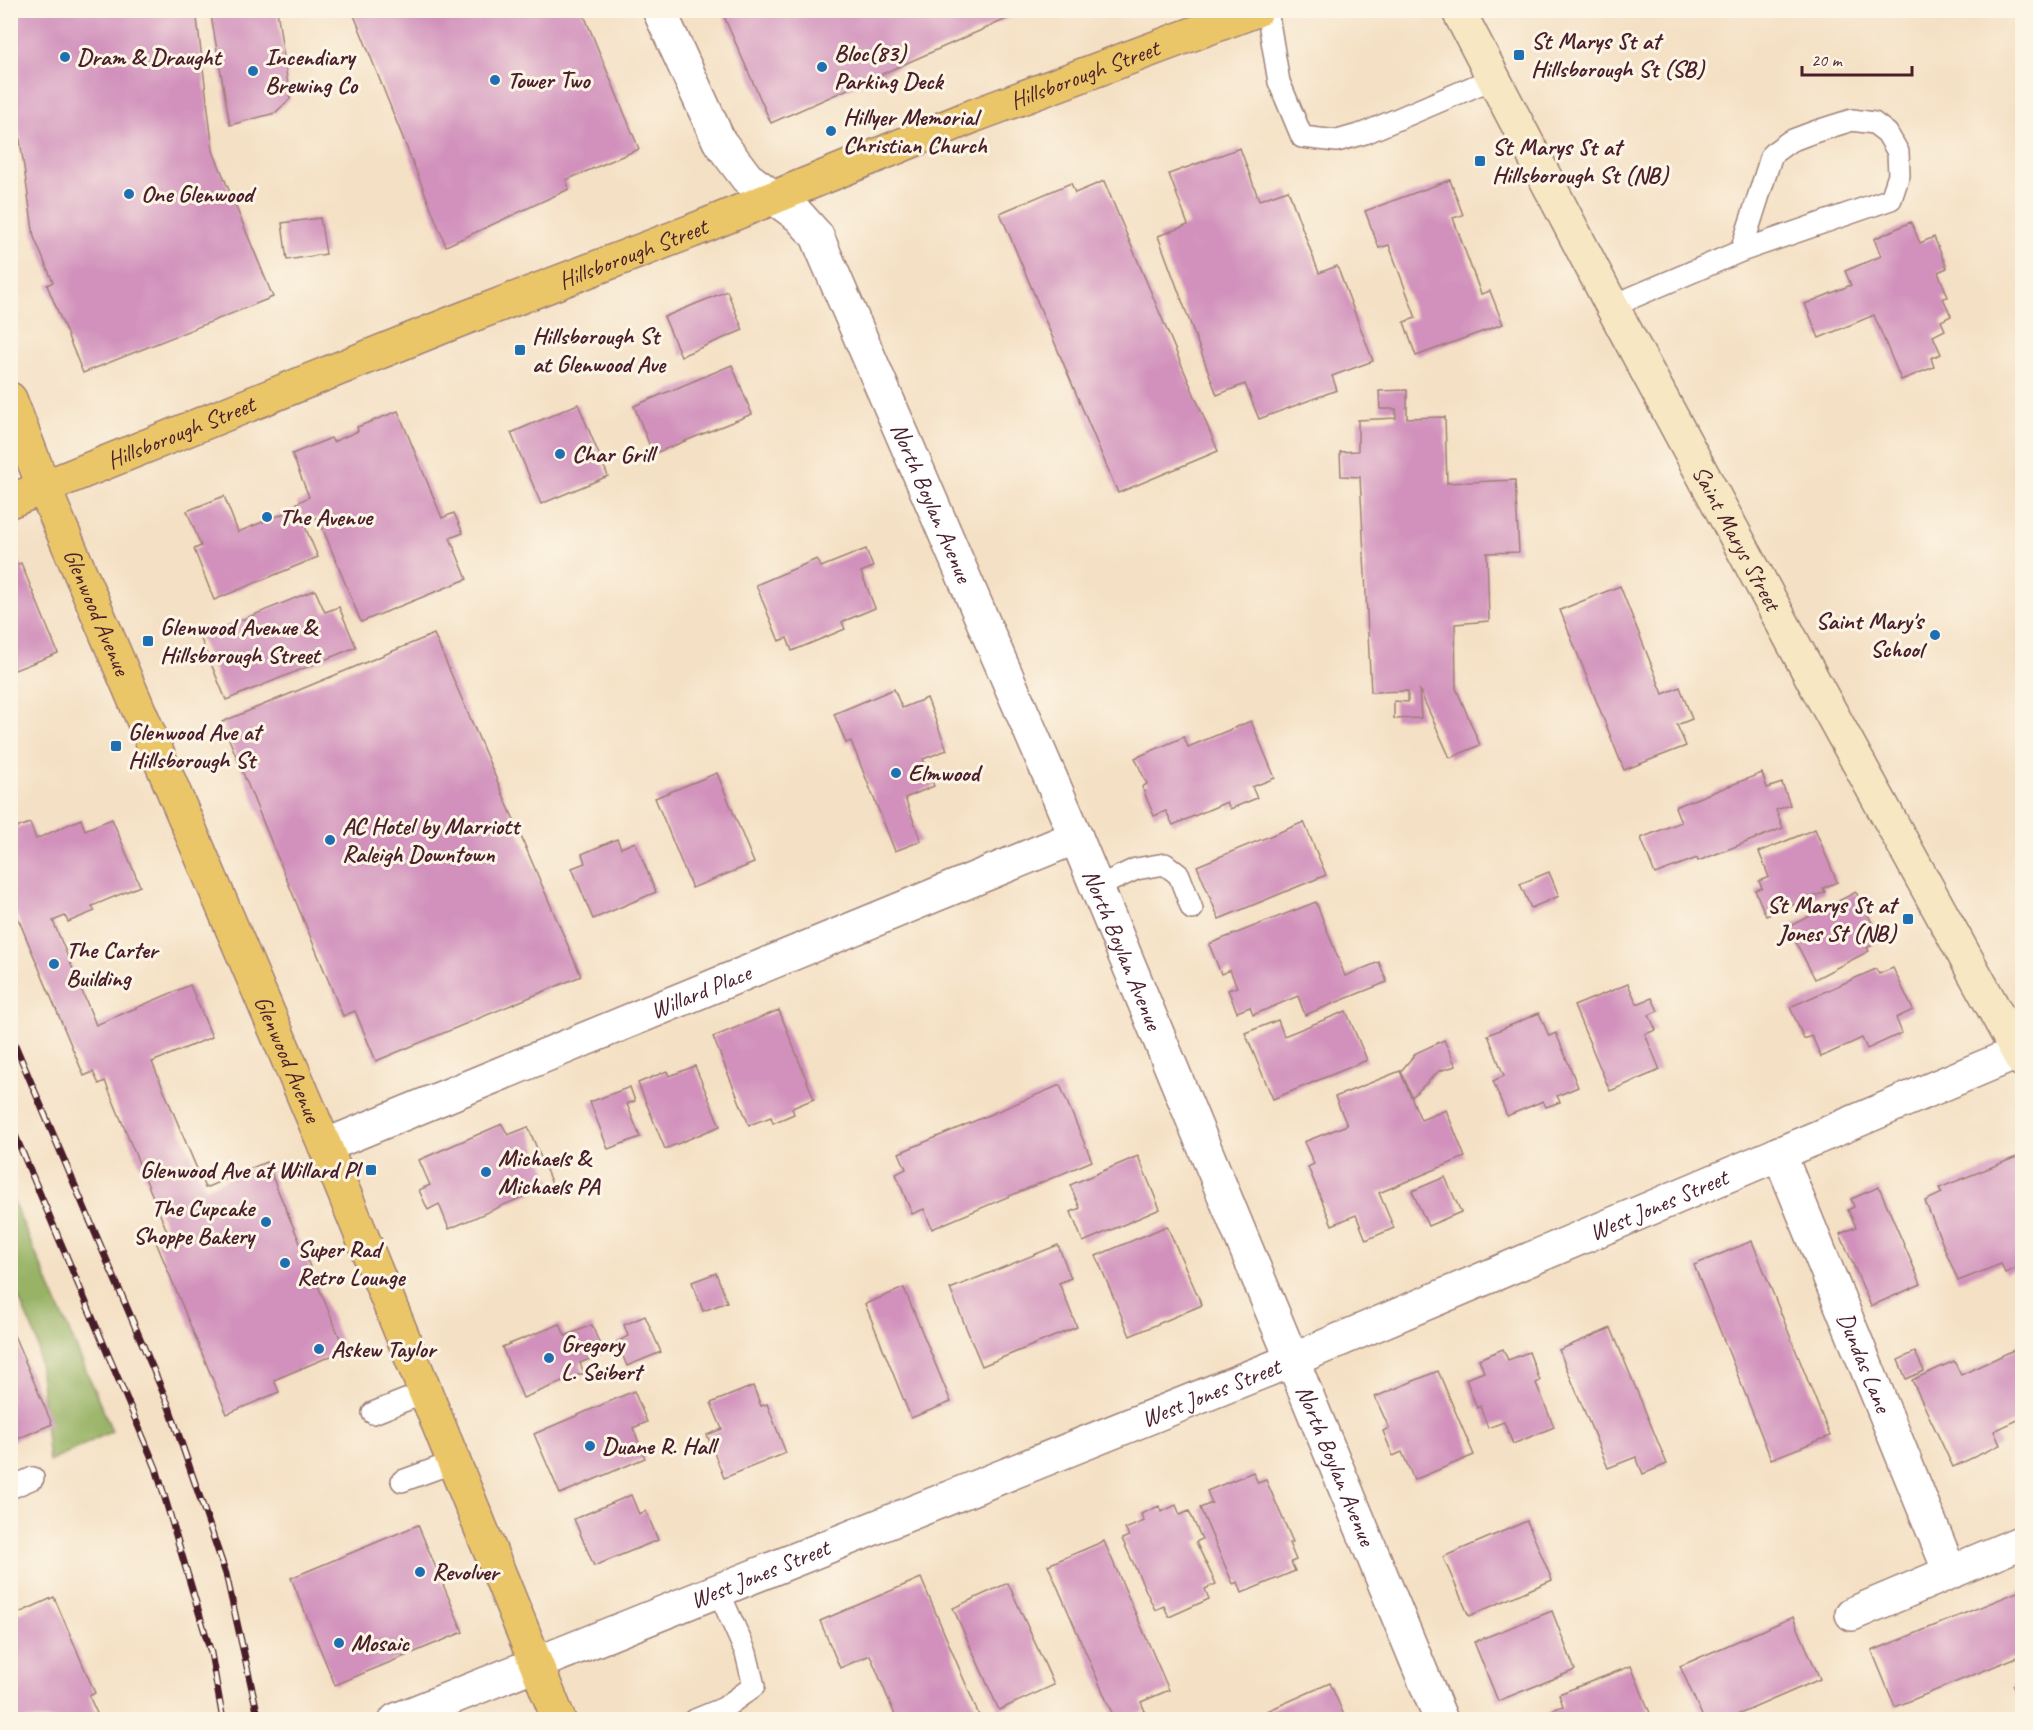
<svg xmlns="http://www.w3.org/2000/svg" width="2033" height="1730" viewBox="0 0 2033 1730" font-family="Caveat,sans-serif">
<rect width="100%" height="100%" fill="#fcf5e5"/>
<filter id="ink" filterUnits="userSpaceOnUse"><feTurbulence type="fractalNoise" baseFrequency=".0167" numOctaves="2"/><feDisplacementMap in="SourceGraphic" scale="12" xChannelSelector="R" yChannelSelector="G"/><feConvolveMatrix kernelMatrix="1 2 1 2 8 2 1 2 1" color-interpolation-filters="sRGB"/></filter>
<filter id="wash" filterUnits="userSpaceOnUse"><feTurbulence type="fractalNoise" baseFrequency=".008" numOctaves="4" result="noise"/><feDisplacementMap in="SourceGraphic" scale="24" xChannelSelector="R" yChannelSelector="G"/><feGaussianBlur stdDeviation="1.35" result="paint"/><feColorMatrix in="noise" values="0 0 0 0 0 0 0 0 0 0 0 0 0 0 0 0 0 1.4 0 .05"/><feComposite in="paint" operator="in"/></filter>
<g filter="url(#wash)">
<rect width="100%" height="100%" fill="#f4e0c4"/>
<path fill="#c1d174" stroke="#867850" stroke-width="1.5" d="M2015,11H2022V83Z"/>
<path fill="#98b366" stroke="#716948" stroke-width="1.5" d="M10,1194L112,1431L49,1462L37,1340L11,1280Z"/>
<g id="blocks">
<g fill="#d191bc">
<path d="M15,10H196L213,151L273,297L83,373L47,285L53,282L34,237L10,70V12Z"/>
<path d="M210,10H277L290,99L275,113L230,125Z"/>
<path d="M352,10H582L639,149L566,180L569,189L446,246Z"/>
<path d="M721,10H1027L771,123Z"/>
<path d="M1240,148L1259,200L1288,190L1319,273L1337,266L1373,361L1332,376L1337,390L1259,419L1245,384L1217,395L1158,236L1188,225L1169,174Z"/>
<path d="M1450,180L1463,215L1453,218L1481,294L1490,291L1503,324L1416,356L1404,322L1416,318L1389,245L1379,248L1365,211Z"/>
<path d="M1104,181L1218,451L1118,493L1000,213L1071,183L1075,193Z"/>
<path d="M320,218L326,254L287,260L282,223Z"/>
<path d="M1911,222L1920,243L1934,237L1947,268L1938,272L1948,297L1943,298L1951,316L1941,321L1945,330L1933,336L1941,354L1931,358L1934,367L1901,380L1874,315L1819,338L1805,304L1851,285L1845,271L1881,256L1874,239Z"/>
<path d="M727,291L743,330L681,356L664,317Z"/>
<path d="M732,365L752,414L653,454L634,406Z"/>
<path d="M1407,390V418L1445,417L1447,483L1515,480L1519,552L1487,553L1489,621L1455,624L1456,688L1480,745L1450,758L1419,689L1421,718L1394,719V701L1408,702V691L1371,692L1360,477L1341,476L1340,452L1358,451V420L1396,418V409H1380L1379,391Z"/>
<path d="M578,404L608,476L541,504L511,433Z"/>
<path d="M398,411L442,518L454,513L463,533L450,538L467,579L361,622L318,517L305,523L297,503L309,497L292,454L331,438L333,442L358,431L357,427Z"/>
<path d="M224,496L238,532L297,508L318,557L214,600L194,549L201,546L187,511Z"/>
<path d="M866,549L873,567L861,572L875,608L842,622L845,629L792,651L787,638L779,641L756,585L817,559L821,567Z"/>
<path d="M21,563L58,653L10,672V567Z"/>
<path d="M1620,586L1663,694L1680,687L1692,719L1677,725L1686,746L1624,770L1560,610Z"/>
<path d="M315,590L325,612L339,607L356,647L226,700L200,637Z"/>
<path d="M434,634L581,976L376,1061L355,1011L343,1016L222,722Z"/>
<path d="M894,689L902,708L927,698L947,750L923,759L934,786L905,798L921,841L895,851L851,741L846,743L834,714Z"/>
<path d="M1251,721L1275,778L1252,787L1257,798L1230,809L1227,802L1173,825L1166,811L1154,816L1142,787L1147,784L1135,758L1184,737L1188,747Z"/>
<path d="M717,773L754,863L692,888L655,798Z"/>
<path d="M1762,773L1767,788L1782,783L1790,805L1776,810L1783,828L1698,861L1697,858L1655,874L1641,838L1681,822L1675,807Z"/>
<path d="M81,819L85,830L112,819L140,886L92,906L95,911L68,922L65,916L53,921L96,1025L190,985L212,1037L152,1062L205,1188L266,1162L345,1350L274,1380L279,1392L227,1414L156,1242L169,1236L105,1081L99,1084L93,1072L84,1076L10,899V830L30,823L36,839Z"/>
<path d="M1304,822L1326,875L1219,919L1197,866Z"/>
<path d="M1815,829L1837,882L1823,888L1825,892L1766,916L1755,890L1762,888L1759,881L1769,877L1759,852Z"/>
<path d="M617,839L621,848L635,842L656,892L593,919L572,868L585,863L582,854Z"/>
<path d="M1549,872L1559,896L1531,908L1520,884Z"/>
<path d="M1856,892L1881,940L1867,948L1869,951L1815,979L1788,927Z"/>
<path d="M1316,902L1345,976L1379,962L1387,982L1305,1015L1298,996L1253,1015L1250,1007L1237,1012L1228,990L1237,987L1230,970L1221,974L1209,944Z"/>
<path d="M1893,968L1913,1010L1896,1018L1902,1033L1867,1049L1862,1038L1821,1057L1812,1036L1804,1039L1790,1007L1876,969L1879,974Z"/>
<path d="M1628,984L1637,1004L1652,998L1658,1011L1649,1015L1656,1030L1645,1034L1660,1070L1610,1091L1574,1006Z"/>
<path d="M779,1010L814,1099L792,1108L794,1114L773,1123L771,1117L749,1125L713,1037Z"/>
<path d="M1346,1011L1367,1060L1273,1099L1245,1033L1278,1020L1284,1036Z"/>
<path d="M1539,1013L1549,1036L1556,1033L1578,1087L1557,1096L1560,1102L1546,1107L1543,1101L1507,1116L1493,1081L1504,1076L1488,1035Z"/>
<path d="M1444,1040L1456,1066L1439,1071L1412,1097L1401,1071L1416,1053Z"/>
<path d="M695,1066L720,1126L665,1149L638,1083L667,1071L669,1076Z"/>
<path d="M1400,1071L1421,1120L1446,1110L1465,1157L1379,1193L1394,1228L1366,1240L1356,1215L1332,1225L1308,1167L1314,1164L1304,1142L1347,1125L1335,1097Z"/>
<path d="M1060,1085L1092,1161L932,1229L924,1209L912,1214L896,1174L906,1169L899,1153Z"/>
<path d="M630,1087L635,1101L627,1104L640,1137L608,1149L590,1102Z"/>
<path d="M502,1124L508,1135L528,1127L552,1184L449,1229L439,1204L428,1210L419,1190L430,1185L419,1160Z"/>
<path d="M1138,1156L1160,1209L1083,1242L1071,1212L1080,1208L1070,1185Z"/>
<path d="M2019,1156L2022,1165V1266L2005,1273L2001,1264L1958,1281L1925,1201L1942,1193L1939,1188Z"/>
<path d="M1445,1177L1461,1212L1428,1226L1412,1191Z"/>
<path d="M1879,1187L1921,1284L1871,1306L1840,1234L1856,1227L1848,1210L1854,1207L1851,1199Z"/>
<path d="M1167,1226L1202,1305L1130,1336L1096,1256Z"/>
<path d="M1752,1241L1830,1436L1771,1459L1694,1265Z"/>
<path d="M1058,1245L1071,1278L1059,1283L1077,1327L982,1366L950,1289Z"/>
<path d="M716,1273L727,1302L703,1311L692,1282Z"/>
<path d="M904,1288L951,1402L911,1418L865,1304Z"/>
<path d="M645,1316L661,1352L627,1366L617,1342L628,1336L624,1325Z"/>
<path d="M560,1324L565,1336L592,1325L603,1353L580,1363L584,1373L523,1398L502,1347Z"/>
<path d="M10,1326L52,1424L10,1442Z"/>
<path d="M1611,1328L1667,1464L1643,1474L1636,1457L1608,1468L1559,1350Z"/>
<path d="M2022,1346V1418L1994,1431L2000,1445L1953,1467L1912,1380L1954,1361L1961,1375Z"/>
<path d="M1503,1349L1508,1360L1529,1352L1540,1381L1536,1383L1554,1427L1513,1444L1504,1422L1488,1428L1480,1406L1477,1408L1466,1379L1484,1372L1479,1359Z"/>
<path d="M1915,1352L1924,1371L1906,1379L1898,1360Z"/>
<path d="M1438,1371L1474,1455L1414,1480L1402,1452L1393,1456L1383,1431L1389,1428L1375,1397Z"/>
<path d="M753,1386L761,1406L767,1404L786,1453L724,1478L707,1435L722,1429L711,1403Z"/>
<path d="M634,1391L647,1422L633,1428L645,1458L560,1494L534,1434Z"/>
<path d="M1253,1472L1258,1483L1266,1480L1293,1542L1289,1543L1296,1560L1291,1562L1295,1571L1242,1593L1238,1582L1233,1584L1200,1508L1212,1503L1207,1491Z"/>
<path d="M631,1495L639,1514L646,1511L658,1540L594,1566L574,1519Z"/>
<path d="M1176,1505L1180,1515L1189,1511L1202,1539L1196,1542L1216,1584L1205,1589L1209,1599L1169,1617L1164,1606L1155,1610L1122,1539L1129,1536L1125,1529L1144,1521L1141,1514L1159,1506L1161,1512Z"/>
<path d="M1527,1521L1552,1580L1469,1616L1443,1557Z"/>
<path d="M418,1525L463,1632L335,1685L291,1578Z"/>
<path d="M1104,1541L1169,1690L1141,1702L1145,1711L1125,1720H1115L1048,1565Z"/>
<path d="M921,1578L981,1720H897L870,1655L840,1668L820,1621Z"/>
<path d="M1008,1583L1054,1685L999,1710L953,1608Z"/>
<path d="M2022,1590V1655L1895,1707L1872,1651Z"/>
<path d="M54,1597L95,1693L89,1696L100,1720H10V1617Z"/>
<path d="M1552,1611L1575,1670L1498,1701L1474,1642Z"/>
<path d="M1793,1617L1820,1679L1726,1720H1704L1680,1666Z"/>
<path d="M1631,1666L1650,1713L1634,1720H1552L1549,1711L1563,1706L1559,1694Z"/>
<path d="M2022,1681V1691L2016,1694L2013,1685Z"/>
<path d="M1330,1683L1346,1720H1268L1265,1712Z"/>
</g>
</g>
</g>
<g filter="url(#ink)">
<use href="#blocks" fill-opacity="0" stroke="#9f8078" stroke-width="1.5"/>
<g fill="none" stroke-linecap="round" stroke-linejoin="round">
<g stroke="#9f8078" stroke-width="24">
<g id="service">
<path d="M1267,10L1279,82L1302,137L1337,141L1365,133L1494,78"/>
<path d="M1612,306L1741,251L1891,199L1899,175L1898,152L1887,133L1874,123L1852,120L1814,132L1790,141L1772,154L1741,251"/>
<path d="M1097,887L1136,869L1165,864L1179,875L1192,909"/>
<path d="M373,1413L426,1392"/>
<path d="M402,1481L454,1462"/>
<path d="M10,1488L33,1478"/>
<path d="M695,1720L724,1708L754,1686L746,1653L718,1590"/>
</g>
</g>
<g stroke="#9f8078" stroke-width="36">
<g id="minor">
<path id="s1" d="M325,1146L1076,837"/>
<path id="s2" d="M1779,1153L1950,1572"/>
<path id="s3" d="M1292,1360L2019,1052"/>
<path d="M1852,1614L2022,1542"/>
</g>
</g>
<g stroke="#9f8078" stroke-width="36">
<g id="tertiary">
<path id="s4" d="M659,10L719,141L747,178L799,216L817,236L824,253L1076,837L1441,1720"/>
<path id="s5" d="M396,1720L1292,1360"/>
</g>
</g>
<g stroke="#9f8078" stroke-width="36">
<g id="secondary">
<path id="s6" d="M1458,10L1612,306L1819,691L2022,1060"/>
</g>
</g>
<g stroke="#9f8078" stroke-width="36">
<g id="primary">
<path id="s7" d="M10,399L44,488L325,1146L559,1720"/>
<path id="s8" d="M10,501L457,321L692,231L973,116L1257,10"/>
</g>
</g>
<use href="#service" stroke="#fff" stroke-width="21"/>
<use href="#minor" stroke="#fff" stroke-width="33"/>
<use href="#tertiary" stroke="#fff" stroke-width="33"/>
<use href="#secondary" stroke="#f7e8c3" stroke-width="33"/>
<use href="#primary" stroke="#ebc669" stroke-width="33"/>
<g stroke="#4a1f2b" stroke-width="7">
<g id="rail">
<path d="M10,1033L168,1404L226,1574L259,1720"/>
<path d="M10,1123L156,1468L211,1653L223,1720"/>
</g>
</g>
<use href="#rail" stroke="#fcf5e5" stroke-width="4.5" stroke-dasharray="14" stroke-linecap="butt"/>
</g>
</g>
<g fill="#1f6fb2" stroke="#fcf5e5" stroke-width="2">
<rect x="1513" y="49" width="12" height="12" rx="3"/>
<circle cx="65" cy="57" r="6"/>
<circle cx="822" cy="67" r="6"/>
<circle cx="253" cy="71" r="6"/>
<circle cx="495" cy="80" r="6"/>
<circle cx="831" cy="131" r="6"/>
<rect x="1474" y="155" width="12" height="12" rx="3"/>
<circle cx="129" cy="194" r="6"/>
<rect x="514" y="344" width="12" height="12" rx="3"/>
<circle cx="560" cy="454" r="6"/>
<circle cx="267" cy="517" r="6"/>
<circle cx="1935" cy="635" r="6"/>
<rect x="142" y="635" width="12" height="12" rx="3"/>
<rect x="110" y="740" width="12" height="12" rx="3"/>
<circle cx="896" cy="773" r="6"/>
<circle cx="330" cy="840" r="6"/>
<rect x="1902" y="913" width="12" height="12" rx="3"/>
<circle cx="54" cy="964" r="6"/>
<rect x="365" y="1164" width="12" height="12" rx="3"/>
<circle cx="486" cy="1172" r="6"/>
<circle cx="266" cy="1222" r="6"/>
<circle cx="285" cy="1263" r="6"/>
<circle cx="319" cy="1349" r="6"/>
<circle cx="549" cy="1358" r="6"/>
<circle cx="590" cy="1446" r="6"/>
<circle cx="420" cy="1572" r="6"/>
<circle cx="339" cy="1643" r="6"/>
</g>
<g text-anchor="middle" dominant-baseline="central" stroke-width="6" stroke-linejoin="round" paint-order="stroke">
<g font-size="24" font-weight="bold" fill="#4a1f2b" stroke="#fcf5e5" text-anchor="start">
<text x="1531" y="41">St Marys St at<tspan x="1531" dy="28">Hillsborough St (SB)</tspan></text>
<text x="834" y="53">Bloc(83)<tspan x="834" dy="28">Parking Deck</tspan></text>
<text x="77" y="57">Dram &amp; Draught</text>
<text x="265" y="57">Incendiary<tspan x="265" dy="28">Brewing Co</tspan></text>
<text x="507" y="80">Tower Two</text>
<text x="843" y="117">Hillyer Memorial<tspan x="843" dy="28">Christian Church</tspan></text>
<text x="1492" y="147">St Marys St at<tspan x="1492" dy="28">Hillsborough St (NB)</tspan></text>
<text x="141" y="194">One Glenwood</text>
<text x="532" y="336">Hillsborough St<tspan x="532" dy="28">at Glenwood Ave</tspan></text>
<text x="572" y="454">Char Grill</text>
<text x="279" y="517">The Avenue</text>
<text x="1923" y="621" text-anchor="end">Saint Mary's<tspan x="1923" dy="28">School</tspan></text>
<text x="160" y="627">Glenwood Avenue &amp;<tspan x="160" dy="28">Hillsborough Street</tspan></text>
<text x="128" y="732">Glenwood Ave at<tspan x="128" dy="28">Hillsborough St</tspan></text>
<text x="908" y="773">Elmwood</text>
<text x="342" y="826">AC Hotel by Marriott<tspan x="342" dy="28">Raleigh Downtown</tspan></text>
<text x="1896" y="905" text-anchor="end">St Marys St at<tspan x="1896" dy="28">Jones St (NB)</tspan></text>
<text x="66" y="950">The Carter<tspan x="66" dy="28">Building</tspan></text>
<text x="498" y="1158">Michaels &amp;<tspan x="498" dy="28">Michaels PA</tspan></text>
<text x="359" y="1170" text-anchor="end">Glenwood Ave at Willard Pl</text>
<text x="254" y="1208" text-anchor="end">The Cupcake<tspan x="254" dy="28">Shoppe Bakery</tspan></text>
<text x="297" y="1249">Super Rad<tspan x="297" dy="28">Retro Lounge</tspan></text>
<text x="561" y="1344">Gregory<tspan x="561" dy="28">L. Seibert</tspan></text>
<text x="331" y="1349">Askew Taylor</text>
<text x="602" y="1446">Duane R. Hall</text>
<text x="432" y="1572">Revolver</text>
<text x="351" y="1643">Mosaic</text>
</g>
<g font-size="24" fill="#4a1f2b" stroke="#fcf5e5">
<text stroke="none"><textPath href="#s8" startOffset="1156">Hillsborough Street</textPath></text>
<text stroke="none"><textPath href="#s8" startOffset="670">Hillsborough Street</textPath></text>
<text stroke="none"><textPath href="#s8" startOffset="184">Hillsborough Street</textPath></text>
<text stroke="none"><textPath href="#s4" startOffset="572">North Boylan Avenue</textPath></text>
<text stroke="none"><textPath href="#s6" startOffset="597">Saint Marys Street</textPath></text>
<text stroke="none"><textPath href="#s7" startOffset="230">Glenwood Avenue</textPath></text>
<text stroke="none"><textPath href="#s4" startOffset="1058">North Boylan Avenue</textPath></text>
<text stroke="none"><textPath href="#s1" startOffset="406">Willard Place</textPath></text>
<text stroke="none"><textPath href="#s7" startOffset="716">Glenwood Avenue</textPath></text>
<text stroke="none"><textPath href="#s3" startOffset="398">West Jones Street</textPath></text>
<text stroke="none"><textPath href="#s2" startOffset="226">Dundas Lane</textPath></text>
<text stroke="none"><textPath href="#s5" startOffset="878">West Jones Street</textPath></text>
<text stroke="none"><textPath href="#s4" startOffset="1616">North Boylan Avenue</textPath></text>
<text stroke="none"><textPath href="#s5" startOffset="392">West Jones Street</textPath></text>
</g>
</g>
<rect width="2033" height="1730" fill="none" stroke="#fcf5e5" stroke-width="36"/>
<path d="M1802 66v9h110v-9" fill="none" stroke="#4a1f2b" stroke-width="3"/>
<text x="1811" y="66" font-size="18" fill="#4a1f2b" stroke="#fcf5e5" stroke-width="4.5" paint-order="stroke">20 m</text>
</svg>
